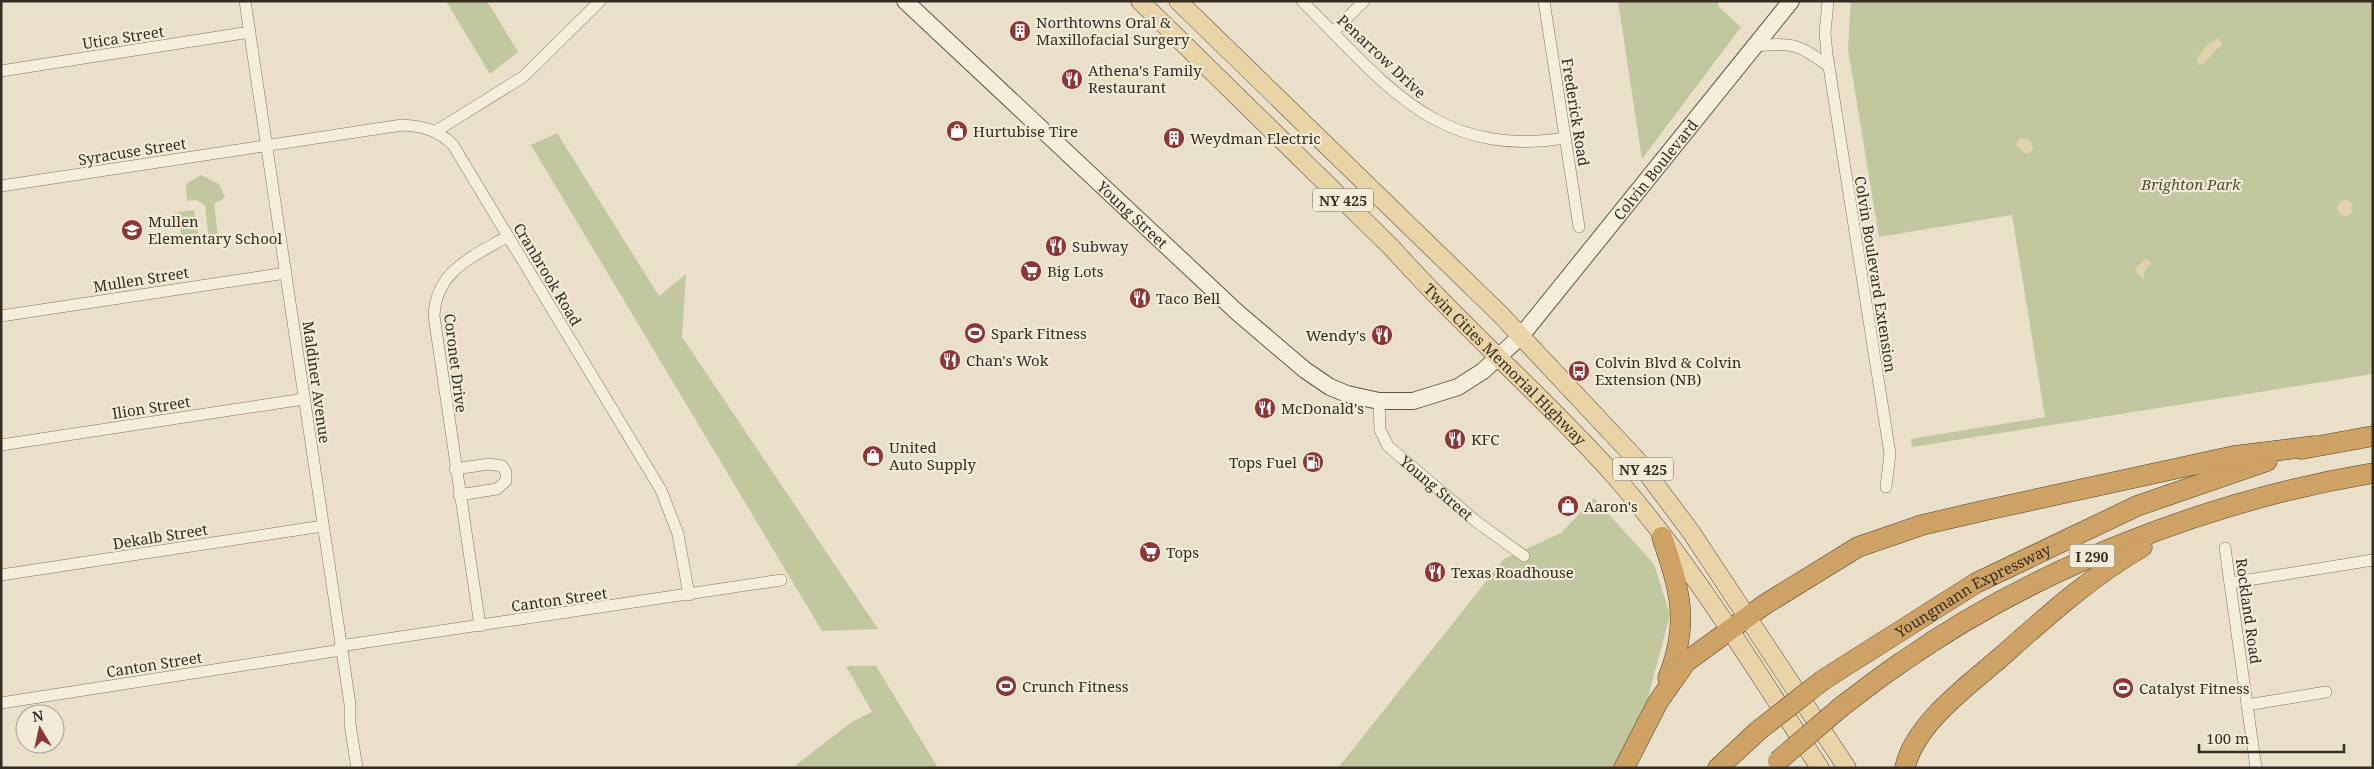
<svg xmlns="http://www.w3.org/2000/svg" width="2374" height="769" viewBox="0 0 2374 769" font-family="'Noto Serif',serif">
<rect width="100%" height="100%" fill="#eae0c9"/>
<g fill="#c1c79e">
<path d="M446,1H487L518,52L490,74Z"/>
<path d="M1618,1H1718L1719,7L1741,27L1642,159Z"/>
<path d="M1851,1H2373V374L1912,447L1911,439L2045,417L2012,215L1879,237L1848,49Z"/>
<path d="M557,133L659,296L686,274L682,337L878,629L822,631L531,145Z"/>
<path d="M201,175L219,184L225,198L214,204L219,245L213,247L209,241L205,205L196,200L187,201L186,184Z"/>
<path d="M194,210L200,244L183,246L177,212Z"/>
<path d="M1594,498L1654,564L1670,615L1647,701L1615,768H1338L1504,559L1561,533Z"/>
<path d="M846,666H876L938,768H792L853,721L872,712Z"/>
</g>
<g fill="#e2d4aa">
<path d="M2219,38L2222,44L2204,63L2199,65L2196,61C2198,55 2204,51 2206,45Z"/>
<path d="M2018,139H2027L2031,142L2033,149L2030,153H2025L2016,146Z"/>
<circle cx="2345" cy="208" r="8"/>
<path d="M2144,259L2148,260L2151,264L2145,270L2143,280L2135,270Z"/>
</g>
<g fill="none" stroke-linecap="round" stroke-linejoin="round">
<g stroke="#847460" stroke-width="12">
<g id="street">
<path d="M245,1L350,704V724L357,768"/>
<path d="M1302,1C1384,82 1436,159 1565,138"/>
<path d="M1544,1L1579,227"/>
<path d="M1828,1L1825,33L1827,54L1890,454L1886,487"/>
<path d="M1333,32L1364,1"/>
<path d="M1753,46C1789,42 1799,43 1828,66"/>
<path d="M1,71L250,32"/>
<path d="M436,131L523,77L600,1"/>
<path d="M1,186L402,125C423,126 438,130 453,145L661,490L678,534L689,595"/>
<path d="M1,316L286,273"/>
<path id="s1" d="M1379,401L1380,430L1388,446L1477,522L1524,556"/>
<path d="M1,445L304,399"/>
<path d="M455,469L489,464L502,466L506,472V481L497,489L459,495"/>
<path d="M2225,548L2256,768"/>
<path d="M1,575L323,526"/>
<path d="M2230,583L2373,560"/>
<path d="M480,626L434,316C436,270 473,257 508,236"/>
<path d="M340,646L781,580"/>
<path d="M1,703L341,650"/>
<path d="M2247,705L2326,692"/>
</g>
</g>
<g stroke="#665543" stroke-width="18">
<g id="secondary">
<path id="s2" d="M905,1L1238,313L1305,370L1330,387L1347,394L1379,401H1413L1458,387L1483,371L1521,336L1791,1"/>
</g>
</g>
<g stroke="#524233" stroke-width="19">
<g id="primary">
<path id="s3" d="M1140,1L1392,248C1461,326 1541,394 1611,472C1691,562 1754,668 1820,768"/>
<path d="M1178,1L1500,314L1637,460L1691,532L1847,768"/>
</g>
</g>
<g stroke="#524233" stroke-width="21">
<g id="highway">
<path d="M2302,449L2373,436"/>
<path d="M1662,537C1680,590 1690,623 1668,678"/>
<path id="s4" d="M1823,680L1976,583L2137,506L2267,461"/>
<path d="M1841,707C1861,692 1881,676 1902,662C2037,567 2211,500 2373,473"/>
<path d="M1624,768L1658,702L1686,662L1764,605L1858,547L1922,525L1982,511L2234,456L2314,446"/>
<path d="M1718,768L1759,730"/>
<path d="M1905,768C1914,724 1969,685 2001,657C2046,617 2090,577 2142,547"/>
</g>
</g>
<use href="#street" stroke="#f5eedb" stroke-width="11"/>
<use href="#secondary" stroke="#f5eedb" stroke-width="16"/>
<use href="#primary" stroke="#e8d4a6" stroke-width="18"/>
<use href="#highway" stroke="#cea164" stroke-width="20"/>
<g stroke="#524233" stroke-width="21" stroke-linecap="butt">
<g id="highway-bridge">
<path d="M1759,730L1823,680"/>
<path d="M1778,761L1841,707"/>
</g>
</g>
<use href="#highway-bridge" stroke="#cea164" stroke-width="20"/>
</g>
<defs>
<g id="building-disc" transform="scale(1.125)"><circle r="9.5" fill="#8c3737" stroke="#f2ebd8"/><path d="M-4-6H4V6H1V3H-1V6H-4ZM-2.5-4.3h1.7v1.8h-1.7ZM.8-4.3h1.7v1.8H.8ZM-2.5-1h1.7V.8h-1.7ZM.8-1h1.7V.8H.8Z" fill="#fff"/></g>
<g id="restaurant-disc" transform="scale(1.125)"><circle r="9.5" fill="#8c3737" stroke="#f2ebd8"/><path d="M-5-6h1v4h1v-4h1v4h1v-4h1v5L-1.5 .5V6h-2V.5L-5-1ZM5-6V6H3V1.5H1.5Q1.5-4 5-6Z" fill="#fff"/></g>
<g id="shop-disc" transform="scale(1.125)"><circle r="9.5" fill="#8c3737" stroke="#f2ebd8"/><path d="M-5-2.5h2.3a2.7 3.5 0 0 1 5.4 0H5L5.5 6h-11ZM-1.5-2.5h3a1.5 2.3 0 0 0-3 0Z" fill="#fff"/></g>
<g id="school-disc" transform="scale(1.125)"><circle r="9.5" fill="#8c3737" stroke="#f2ebd8"/><path d="M0-5L7-2L0 1L-7-2ZM-4 1L0 2.5L4 1V4Q0 6-4 4Z" fill="#fff"/></g>
<g id="supermarket-disc" transform="scale(1.125)"><circle r="9.5" fill="#8c3737" stroke="#f2ebd8"/><path d="M-6-5.5h2.5l.6 2H6L4.5 2H-2.5L-4.4-4H-6ZM-1.5 3.2a1.3 1.3 0 1 0 .1 0ZM3 3.2a1.3 1.3 0 1 0 .1 0Z" fill="#fff"/></g>
<g id="stadium-disc" transform="scale(1.125)"><circle r="9.5" fill="#8c3737" stroke="#f2ebd8"/><path d="M0-5a6.5 5 0 1 0 0 10a6.5 5 0 1 0 0-10ZM-3.5-1.8h7v3.6h-7Z" fill="#fff"/></g>
<g id="bus-disc" transform="scale(1.125)"><circle r="9.5" fill="#8c3737" stroke="#f2ebd8"/><path d="M-5-6H5V4H4V6H2V4H-2V6H-4V4H-5ZM-3.5-4V0h7V-4ZM-3.5 1.2v1.5H-2V1.2ZM2 1.2v1.5H3.5V1.2Z" fill="#fff"/></g>
<g id="fuel-disc" transform="scale(1.125)"><circle r="9.5" fill="#8c3737" stroke="#f2ebd8"/><path d="M-5.5-6h7V0h2V4h1.3V-2.5L3-4.5l.8-.8L6-3V5H2.5V1h-1V6h-7ZM-4.2-4.7v3.2H.2V-4.7Z" fill="#fff"/></g>
</defs>
<g fill-rule="evenodd">
<use href="#building-disc" x="1020" y="31"/>
<use href="#restaurant-disc" x="1072" y="79"/>
<use href="#shop-disc" x="957" y="131"/>
<use href="#building-disc" x="1174" y="138"/>
<use href="#school-disc" x="132" y="230"/>
<use href="#restaurant-disc" x="1056" y="246"/>
<use href="#supermarket-disc" x="1031" y="271"/>
<use href="#restaurant-disc" x="1140" y="298"/>
<use href="#stadium-disc" x="975" y="333"/>
<use href="#restaurant-disc" x="1382" y="335"/>
<use href="#restaurant-disc" x="950" y="360"/>
<use href="#bus-disc" x="1579" y="371"/>
<use href="#restaurant-disc" x="1265" y="408"/>
<use href="#restaurant-disc" x="1455" y="439"/>
<use href="#shop-disc" x="873" y="456"/>
<use href="#fuel-disc" x="1313" y="462"/>
<use href="#shop-disc" x="1568" y="506"/>
<use href="#supermarket-disc" x="1150" y="552"/>
<use href="#restaurant-disc" x="1435" y="572"/>
<use href="#stadium-disc" x="1006" y="686"/>
<use href="#stadium-disc" x="2123" y="688"/>
</g>
<g text-anchor="middle" dominant-baseline="central" stroke-width="4.5" stroke-linejoin="round" paint-order="stroke">
<g fill="#f2ebd8" stroke="#6e6558" stroke-width="1">
<rect x="1313" y="188.5" width="60" height="23" rx="4"/>
<rect x="1613" y="457.5" width="60" height="23" rx="4"/>
<rect x="2069.5" y="544.5" width="45" height="23" rx="4"/>
</g>
<g font-size="14" font-weight="bold" fill="#362c21">
<text x="1343" y="200">NY 425</text>
<text x="1643" y="469">NY 425</text>
<text x="2092" y="556">I 290</text>
</g>
<g font-size="15" fill="#362c21" stroke="#f2ebd8" text-anchor="start">
<text x="1036" y="22">Northtowns Oral &amp;<tspan x="1036" dy="17">Maxillofacial Surgery</tspan></text>
<text x="1088" y="70">Athena's Family<tspan x="1088" dy="17">Restaurant</tspan></text>
<text x="973" y="131">Hurtubise Tire</text>
<text x="1190" y="138">Weydman Electric</text>
<text x="148" y="221">Mullen<tspan x="148" dy="17">Elementary School</tspan></text>
<text x="1072" y="246">Subway</text>
<text x="1047" y="271">Big Lots</text>
<text x="1156" y="298">Taco Bell</text>
<text x="991" y="333">Spark Fitness</text>
<text x="1366" y="335" text-anchor="end">Wendy's</text>
<text x="966" y="360">Chan's Wok</text>
<text x="1595" y="362">Colvin Blvd &amp; Colvin<tspan x="1595" dy="17">Extension (NB)</tspan></text>
<text x="1281" y="408">McDonald's</text>
<text x="1471" y="439">KFC</text>
<text x="889" y="447">United<tspan x="889" dy="17">Auto Supply</tspan></text>
<text x="1297" y="462" text-anchor="end">Tops Fuel</text>
<text x="1584" y="506">Aaron's</text>
<text x="1166" y="552">Tops</text>
<text x="1451" y="572">Texas Roadhouse</text>
<text x="1022" y="686">Crunch Fitness</text>
<text x="2139" y="688">Catalyst Fitness</text>
</g>
<g font-size="15" fill="#362c21" stroke="#f2ebd8">
<text transform="translate(123 37) rotate(-9)">Utica Street</text>
<text transform="translate(1382 56) rotate(43)">Penarrow Drive</text>
<text transform="translate(1576 112) rotate(81)">Frederick Road</text>
<text transform="translate(132 151) rotate(-9)">Syracuse Street</text>
<text stroke="none"><textPath href="#s2" startOffset="1002">Colvin Boulevard</textPath></text>
<text stroke="none"><textPath href="#s2" startOffset="312">Young Street</textPath></text>
<text transform="translate(548 274) rotate(59)">Cranbrook Road</text>
<text transform="translate(1876 274) rotate(81)">Colvin Boulevard Extension</text>
<text transform="translate(141 279) rotate(-9)">Mullen Street</text>
<text transform="translate(456 363) rotate(83)">Coronet Drive</text>
<text stroke="none"><textPath href="#s3" startOffset="515">Twin Cities Memorial Highway</textPath></text>
<text transform="translate(317 382) rotate(82)">Maldiner Avenue</text>
<text transform="translate(151 407) rotate(-9)">Ilion Street</text>
<text stroke="none"><textPath href="#s1" startOffset="111">Young Street</textPath></text>
<text transform="translate(160 536) rotate(-9)">Dekalb Street</text>
<text stroke="none"><textPath href="#s4" startOffset="175">Youngmann Expressway</textPath></text>
<text transform="translate(559 599) rotate(-8)">Canton Street</text>
<text transform="translate(2249 611) rotate(82)">Rockland Road</text>
<text transform="translate(154 664) rotate(-9)">Canton Street</text>
</g>
<g font-size="15" font-style="italic" fill="#46502a" stroke="#f2ebd8">
<text x="2191" y="184">Brighton Park</text>
</g>
</g>
<rect width="2374" height="769" fill="none" stroke="#362c21" stroke-width="5"/>
<g transform="translate(40 729) rotate(351)"><circle r="24" fill="#f2ebd8" stroke="#a79f8f"/>
<path d="M0-4L9 19L0 12L-9 19Z" fill="#8c3737"/>
<text y="-8" font-size="14" font-weight="bold" text-anchor="middle" fill="#362c21">N</text>
</g>
<path d="M2199 744v8h145v-8" fill="none" stroke="#362c21" stroke-width="2.5"/>
<text x="2206" y="744" font-size="15" fill="#362c21" stroke="#f2ebd8" stroke-width="4" paint-order="stroke">100 m</text>
</svg>
